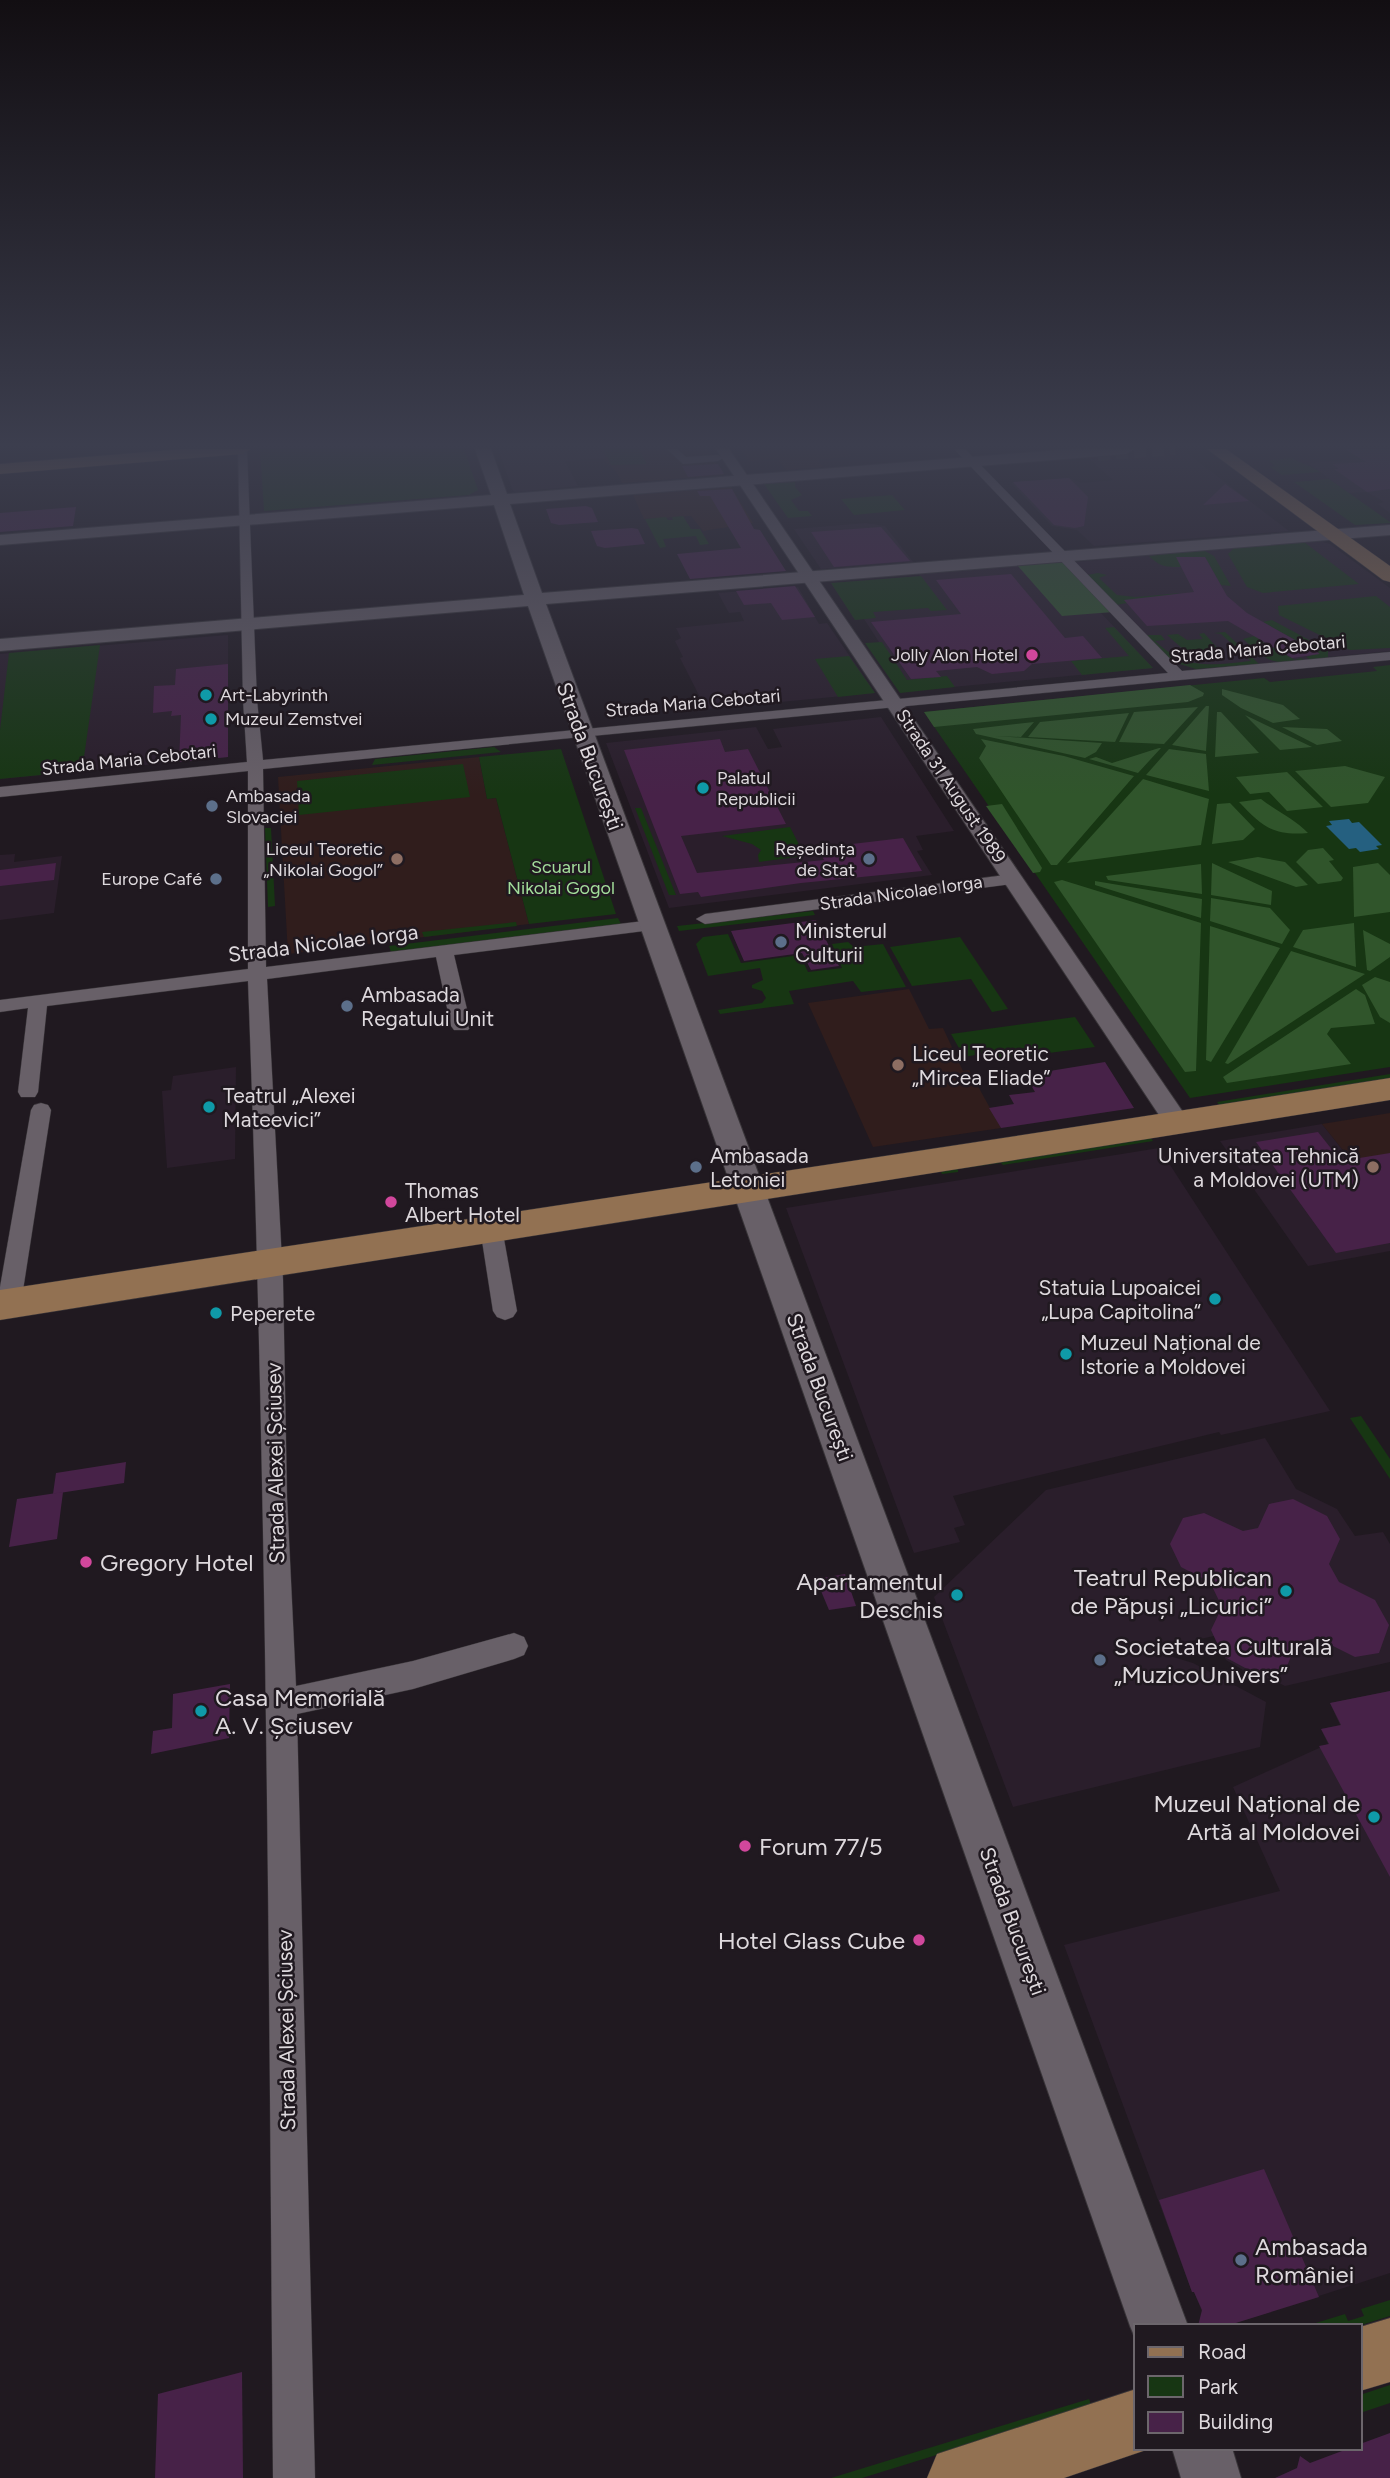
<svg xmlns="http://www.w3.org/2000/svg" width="1390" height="2478" viewBox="0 0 1390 2478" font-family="Figtree,sans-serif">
<rect width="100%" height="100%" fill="#201920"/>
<g fill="#2a1e2b">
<path d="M1183,450L1289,531L1094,546L1077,530L1052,526L1011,483L1069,478L1082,483L1113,480L1088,458Z"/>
<path d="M1390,457V513L1378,504L1384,502L1367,492L1349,493L1308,463Z"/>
<path d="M866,523L885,526L913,562L821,569L794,529Z"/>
<path d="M1316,540L1330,544L1390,588V651L1328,657L1313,661L1192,668L1170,661L1076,562Z"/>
<path d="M1051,561L1113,612L1101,613L1153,668L911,691L864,619L855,620L831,583L920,576L917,572Z"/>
<path d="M798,587L819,624L827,623L875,693L706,709L680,658L683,657L675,641L681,638L676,628L744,621L740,612L729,613L718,593Z"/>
<path d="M228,635V757L0,779V654Z"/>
<path d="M881,717L954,831L916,836L923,850L917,851L932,875L669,908L606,743L756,727L768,749L782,747L773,729Z"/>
<path d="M15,854L14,862L62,856L54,913L0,920V855Z"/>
<path d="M236,1067L235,1159L167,1168L162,1091L171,1090L173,1076Z"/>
<path d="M1322,1124L1390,1209V1251L1308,1266L1220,1141Z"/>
<path d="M1159,1148L1330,1411L1221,1435L1219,1432L953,1496L965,1525L954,1528L960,1542L914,1553L786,1208Z"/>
<path d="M1265,1438L1296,1489L1337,1509L1355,1536L1383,1532L1390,1544V1662L1285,1686L1269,1678L1260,1680L1226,1660L1214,1636L1150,1650L1193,1663L1266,1702L1260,1747L1013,1807L934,1597L1046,1490Z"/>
<path d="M1390,1691V2273L1226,2326H1199L1203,2314L1194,2292H1192L1064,1945L1280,1891L1233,1787L1328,1744L1321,1729L1340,1725L1330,1703Z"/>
</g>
<path fill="#2c202c" d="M498,449H601L607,458L565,461L578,486L516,492L513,491Z"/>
<g fill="#301d1c">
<path d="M601,449H708L724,475L622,483L616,471L604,460L606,458Z"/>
<path d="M741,449H855L847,450L852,456L818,460L823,467L786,470L778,459L749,461Z"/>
<path d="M731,487L753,523L703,531L691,516L644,519L633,495Z"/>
<path d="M479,757L487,799L496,798L529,924L288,954L278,777Z"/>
<path d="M909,989L929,1029L943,1028L963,1071L969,1070L1001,1128L873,1147L808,1003Z"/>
<path d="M1390,1113V1209L1322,1124Z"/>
</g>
<g fill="#173613">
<path d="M260,449H464L478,490L469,495L264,511Z"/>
<path d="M603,449H639L647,464L611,465Z"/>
<path d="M1292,458C1301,464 1310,465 1320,472L1282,475L1270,467L1275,466L1269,461L1272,460Z"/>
<path d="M1329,479L1390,522V523L1355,525L1294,482Z"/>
<path d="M795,482V487L802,495L791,500L799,511H808L812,516L788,518L764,484Z"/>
<path d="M892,495L905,510L854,515L841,499Z"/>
<path d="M683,516L691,529H700L709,544L700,545L696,536L663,539L666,547L660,548L645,519L666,517L668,520H673L672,517Z"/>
<path d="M1304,542L1359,584L1263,593L1247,587L1228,554L1234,548Z"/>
<path d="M1203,550L1214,556L1231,586L1221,585L1205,557H1177L1181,567C1166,567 1160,567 1149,556Z"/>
<path d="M1098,573L1107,575L1099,578L1117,595L1136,597L1181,593L1116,605L1087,575Z"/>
<path d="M921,576L947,610L931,611L928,608L873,612L876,618L855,620L831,583Z"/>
<path d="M1376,596L1390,607V648L1350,650L1279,615L1278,606Z"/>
<path d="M1272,620L1328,650V658L1313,661L1306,657L1319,653L1263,622Z"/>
<path d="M1114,627L1153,668L1082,675L1071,661L1129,656L1105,628Z"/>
<path d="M1225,632L1259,664L1196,669L1170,661L1145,635H1161L1165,640L1155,641C1187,671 1211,665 1251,661L1221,634L1214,633Z"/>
<path d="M1204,633L1222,653L1191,656L1167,635L1178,634L1187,640L1203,639L1199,634Z"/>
<path d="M1258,635L1261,641L1295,660L1301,658L1307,662C1270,663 1271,664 1243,639Z"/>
<path d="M882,642L907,680L947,676L955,687L900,693L865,643Z"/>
<path d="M100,645L82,771L0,779V730L9,653Z"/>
<path d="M849,656L875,693L838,697L815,659Z"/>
<path d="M1390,665V1067L1190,1098L924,712L1264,678L1270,682L1377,671L1373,667Z"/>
<path d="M494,747L501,752L372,765L375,759Z"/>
<path d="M561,749L616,914L529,924L496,798L487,799L479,757Z"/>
<path d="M463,764L470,797L299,815L297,781Z"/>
<path d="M635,808H641L676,895H669Z"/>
<path d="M790,827L805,856L759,862L758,855L761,850L752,844L722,836Z"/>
<path d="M265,828H271L275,906L268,907Z"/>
<path d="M813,911L815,915L679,931L677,926Z"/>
<path d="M618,918L621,924L391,952L389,946Z"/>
<path d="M516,922L517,926L424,937L422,932Z"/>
<path d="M728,934L741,963L800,955L808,972L842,968L832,944L848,942L854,947L883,944L906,987L861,992L853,981L789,991L794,1004L720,1014L718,1010L762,1003L766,998L762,991L752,988V985L763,980L760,968L708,976L696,944L703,937Z"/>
<path d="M960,937L1008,1009L992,1012L971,979L912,986L890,947Z"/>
<path d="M1075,1017L1095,1047L986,1061L981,1054L964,1057L951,1034Z"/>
<path d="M1390,1074V1078L1220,1106L1217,1102Z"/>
<path d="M1150,1137L1153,1141L1003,1165L1001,1163L958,1169V1172L942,1174L940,1170Z"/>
<path d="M1361,1416L1390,1459V1479L1350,1418Z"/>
<path d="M1390,2300V2316L1358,2326H1306L1345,2314L1348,2321L1364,2316L1361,2309Z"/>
<path d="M1390,2385V2403L1360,2413V2395Z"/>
<path d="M1089,2399L1092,2407L862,2478H831Z"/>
</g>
<g fill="#30552b">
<path d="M1056,561L1066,563L1113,612L1062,616L1017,565Z"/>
<path d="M1190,685L1204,693L1203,696L1188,702L934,727L924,712Z"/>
<path d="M1222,689L1283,705L1300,719L1273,723L1241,708L1222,695Z"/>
<path d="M1206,706H1209L1206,751L1172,745Z"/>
<path d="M1198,707L1164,744L1119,742L1134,712Z"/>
<path d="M1217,712H1221L1259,753L1215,757Z"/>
<path d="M1129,713L1115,742L1028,737L1040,722Z"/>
<path d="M1245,715L1312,747L1280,750Z"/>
<path d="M1034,722L1021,737L995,736L1102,743L1096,752L1085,758L976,734L973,729Z"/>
<path d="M1282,727L1327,729L1342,741L1317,745Z"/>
<path d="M981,739L1064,756L1134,776L1057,865H1051L979,758L986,746Z"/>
<path d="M1159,748H1161L1138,773L1089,759L1096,757L1112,763Z"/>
<path d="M1169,749L1206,754L1209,791L1146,775Z"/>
<path d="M1345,766L1385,777L1368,803L1331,807L1295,771Z"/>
<path d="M1287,772L1323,807L1287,811L1269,792L1250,794L1236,777Z"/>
<path d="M1143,779L1209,799L1201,845L1067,863Z"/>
<path d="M1261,799C1275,810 1296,820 1308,833C1272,836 1262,826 1239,802Z"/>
<path d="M1230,803L1255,829L1243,840L1212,844L1217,804Z"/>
<path d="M1002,804L1042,868L1040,872L1033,873L986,806Z"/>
<path d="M1323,848L1334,860L1329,861L1343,878L1341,881L1318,884L1296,862L1308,850Z"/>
<path d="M1258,857L1285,862L1308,885L1296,887L1228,862Z"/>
<path d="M1212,863L1272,891L1271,905L1211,895Z"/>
<path d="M1378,863L1390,875V912L1354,917L1353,867Z"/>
<path d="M1201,864L1202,894L1108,880L1106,876Z"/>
<path d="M1062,880L1201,923L1196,1071L1185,1072L1054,882Z"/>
<path d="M1095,881L1202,899L1201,918L1095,885Z"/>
<path d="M1211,898L1270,908L1290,930L1282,944L1210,921Z"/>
<path d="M1354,923L1356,967L1293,947L1303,930Z"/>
<path d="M1210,926L1280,948L1211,1062L1206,1060Z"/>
<path d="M1363,930L1390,944V957L1370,971L1367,970Z"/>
<path d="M1291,951L1365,974L1228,1064L1225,1063Z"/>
<path d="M1375,977L1390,982V1023L1380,1017L1362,985Z"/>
<path d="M1356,989L1365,995L1375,1024L1331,1028L1327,1034L1351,1064L1227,1083L1223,1077Z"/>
</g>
<path fill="#256080" d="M1349,819L1352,823L1359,822L1382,845L1376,846L1379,849L1360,852L1356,848L1349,849L1326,826L1332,825L1329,821Z"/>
<g fill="#472248">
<path d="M1345,449H1390V489L1367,492L1334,469H1339L1332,464L1366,462Z"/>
<path d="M718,464L724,474L688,477L682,466Z"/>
<path d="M1069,478L1088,497L1084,526L1075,528L1054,525L1013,482Z"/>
<path d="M1225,484L1249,501L1203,505Z"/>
<path d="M732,489L754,529L760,530L786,571L690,579L677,554L741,548L710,496H700L697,491Z"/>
<path d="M586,506L592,508L598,522L559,525L551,523L546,509Z"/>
<path d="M76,507L73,526L0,532V513Z"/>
<path d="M881,527L910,561L834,567L811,532Z"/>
<path d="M632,528L638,529L645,544L605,548L597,546L591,531Z"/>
<path d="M1176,557H1205L1227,596L1247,613L1320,654L1292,658L1228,621L1147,626L1124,600L1194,592Z"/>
<path d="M1011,574L1065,638L1083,636L1102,658L1032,664L1024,671L992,674L977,667L936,671L941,677L911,679L871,622L961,614L936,580Z"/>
<path d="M795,586L815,617L782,620L771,603L744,605L736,591Z"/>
<path d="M228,664V757L179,762L181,715L171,716L172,711L153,713L154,686L175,685L176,669Z"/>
<path d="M720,739L725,752L748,749L786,824L681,836L697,873L824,860L818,848L903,838L922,871L801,883L701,897L698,892L680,894L624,750Z"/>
<path d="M56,863L54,880L0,886V870Z"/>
<path d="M816,920L839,966L811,970L802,953L744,961L731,931Z"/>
<path d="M1105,1062L1134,1108L1001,1128L989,1108L1014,1104L1009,1095L1035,1092L1025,1075Z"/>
<path d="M1318,1132L1341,1161L1390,1153V1243L1336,1253L1256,1142Z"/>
<path d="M126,1462L124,1483L53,1494L56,1473Z"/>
<path d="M63,1492L57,1539L9,1547L17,1499Z"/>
<path d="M1293,1499L1327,1516L1340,1539L1329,1564L1339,1582L1375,1600L1389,1625L1379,1653L1355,1657L1317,1638L1297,1642L1285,1671L1260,1676L1223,1656L1211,1630L1222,1607L1210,1582L1181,1567L1170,1544L1183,1518L1204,1513L1243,1531L1258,1528L1269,1504Z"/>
<path d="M845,1574L856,1606L829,1610L816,1579Z"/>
<path d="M230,1684L229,1738L151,1754L153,1731L172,1728L173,1694Z"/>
<path d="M1390,1691V1877L1319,1746L1329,1744L1321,1729L1341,1725L1330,1703Z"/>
<path d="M1264,2169L1319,2297L1226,2326H1198L1202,2310L1194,2292H1192L1159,2200Z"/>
<path d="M242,2372L243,2478H155L158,2394Z"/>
<path d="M1390,2433V2478H1275L1297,2468L1300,2456L1310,2463L1350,2448H1360V2444Z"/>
</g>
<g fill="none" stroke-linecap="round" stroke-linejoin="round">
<path stroke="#3c363c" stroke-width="12" stroke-dasharray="12 6" stroke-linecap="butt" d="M1098,455L1175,449"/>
<g stroke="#383438" stroke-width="1">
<g id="minor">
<path d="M238,449L247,450L257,700L263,760L1168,673L954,449H965L1182,671L1390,652V660L581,737L263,769L266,967L652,920L661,925L652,930L454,955L471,1026L468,1030H454L451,1026L436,957L267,979L283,1280L287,1497L296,1686L413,1661L514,1633L524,1637L528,1646L524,1655L514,1659L413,1689L297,1714L315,2478H273C269,1979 267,1480 248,981L47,1006L38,1092L35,1097H21L18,1092L28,1008L0,1012V1000L248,969V771L0,797V787L247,762L243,700Z"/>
<path d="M667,449H677L686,457L718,455L723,458L718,461L683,464Z"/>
<path d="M1013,874L1022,879L1019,883L705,924L696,919L705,914Z"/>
<path d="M41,1103L48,1105L51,1110L21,1303L17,1309L9,1312L0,1308V1287L31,1110L34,1105Z"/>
<path d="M491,1220L499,1222L502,1228L517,1311L513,1317L505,1320L497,1317L493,1311L480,1228L483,1222Z"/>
</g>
</g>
<g stroke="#383438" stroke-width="2">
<path id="tertiary" d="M716,449H729L1187,1118L1191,1124L1187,1130L1178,1133L1169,1130Z"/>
</g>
<g stroke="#383438" stroke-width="2">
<g id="secondary">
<path d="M475,449H491L507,494L1073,449H1134L1126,454L510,504L542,593L1390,525V535L546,604L1188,2326H1136V2340L1130,2326L528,606L0,651V639L524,595L494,505L0,545V535L491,495Z"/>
<path d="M1172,2448H1232L1241,2478H1181Z"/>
</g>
</g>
<g stroke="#383438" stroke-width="1">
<g id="primary">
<path d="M184,449H251L242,454L0,474V464Z"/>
<path d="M1207,449H1226L1390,566V582L1383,580Z"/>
<path d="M1390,1078V1100C927,1175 463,1246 0,1320V1290C463,1219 927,1151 1390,1078Z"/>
<path d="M1390,2318V2382L1360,2391V2327Z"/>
<path d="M1136,2389V2448H1152L1064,2478H927L937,2454Z"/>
</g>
</g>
<use href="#minor" fill="#686068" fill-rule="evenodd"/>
<use href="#tertiary" fill="#686068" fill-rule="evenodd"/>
<use href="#secondary" fill="#686068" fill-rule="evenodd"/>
<use href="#primary" fill="#927152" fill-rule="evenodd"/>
</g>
<linearGradient id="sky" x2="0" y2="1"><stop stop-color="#120e12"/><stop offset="0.56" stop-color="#3c3e4e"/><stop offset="1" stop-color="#3c3e4e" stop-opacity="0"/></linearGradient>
<rect width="1390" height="795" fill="url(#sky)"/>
<g fill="#d1479c" stroke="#201920" stroke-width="2.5">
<circle cx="1032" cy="655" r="7"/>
<circle cx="391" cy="1202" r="7"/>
<circle cx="86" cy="1562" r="7"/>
<circle cx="745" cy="1846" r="7"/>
<circle cx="919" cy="1940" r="7"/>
</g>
<g fill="#0f9aa8" stroke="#201920" stroke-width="2.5">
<circle cx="206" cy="695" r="7"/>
<circle cx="211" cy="719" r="7"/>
<circle cx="703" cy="788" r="7"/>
<circle cx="209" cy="1107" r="7"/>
<circle cx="1215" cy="1299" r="7"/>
<circle cx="216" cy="1313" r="7"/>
<circle cx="1066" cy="1354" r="7"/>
<circle cx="1286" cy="1591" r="7"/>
<circle cx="957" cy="1595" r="7"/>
<circle cx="201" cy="1711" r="7"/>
<circle cx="1374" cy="1817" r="7"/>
</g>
<g fill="#5c6f8a" stroke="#201920" stroke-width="2.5">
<circle cx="212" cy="806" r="7"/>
<circle cx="869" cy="859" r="7"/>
<circle cx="216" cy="879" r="7"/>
<circle cx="781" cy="942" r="7"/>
<circle cx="347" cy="1006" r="7"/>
<circle cx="696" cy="1167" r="7"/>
<circle cx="1100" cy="1660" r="7"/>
<circle cx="1241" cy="2260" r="7"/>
</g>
<g fill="#8d6e63" stroke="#201920" stroke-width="2.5">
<circle cx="397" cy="859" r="7"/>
<circle cx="898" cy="1065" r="7"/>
<circle cx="1373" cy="1167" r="7"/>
</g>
<g text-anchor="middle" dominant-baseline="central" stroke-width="5" stroke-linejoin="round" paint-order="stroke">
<g font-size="18" fill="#ded9dd" stroke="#201920">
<text transform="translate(1258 649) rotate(-5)">Strada Maria Cebotari</text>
<text transform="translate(693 703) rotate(-5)">Strada Maria Cebotari</text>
<text transform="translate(129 760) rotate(-6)">Strada Maria Cebotari</text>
<text transform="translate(951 786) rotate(56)">Strada 31 August 1989</text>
<text transform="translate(901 893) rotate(-8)">Strada Nicolae Iorga</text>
</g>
<g font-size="18" fill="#ded9dd" stroke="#201920" text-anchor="end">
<text x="1018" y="655">Jolly Alon Hotel</text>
<text x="220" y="695" text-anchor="start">Art-Labyrinth</text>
<text x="225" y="719" text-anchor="start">Muzeul Zemstvei</text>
<text x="717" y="778" text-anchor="start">Palatul<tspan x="717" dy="21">Republicii</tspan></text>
<text x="226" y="796" text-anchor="start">Ambasada<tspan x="226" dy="21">Slovaciei</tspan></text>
<text x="383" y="849">Liceul Teoretic<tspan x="383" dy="21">„Nikolai Gogol”</tspan></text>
<text x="855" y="849">Reședința<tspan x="855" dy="21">de Stat</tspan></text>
<text x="202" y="879">Europe Café</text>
</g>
<g font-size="18" fill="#a3de9b" stroke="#201920">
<text x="561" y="867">Scuarul<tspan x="561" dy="21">Nikolai Gogol</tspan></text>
</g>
<g font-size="21" fill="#ded9dd" stroke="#201920">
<text transform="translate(590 756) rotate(70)">Strada București</text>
<text transform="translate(323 943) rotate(-7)">Strada Nicolae Iorga</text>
<text transform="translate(820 1387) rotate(70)">Strada București</text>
<text transform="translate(275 1463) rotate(-91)">Strada Alexei Șciusev</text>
<text transform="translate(1013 1921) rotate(70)">Strada București</text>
<text transform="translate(286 2030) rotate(-91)">Strada Alexei Șciusev</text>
</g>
<g font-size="21" fill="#ded9dd" stroke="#201920" text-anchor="start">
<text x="795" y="930">Ministerul<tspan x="795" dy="24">Culturii</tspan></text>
<text x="361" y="994">Ambasada<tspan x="361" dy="24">Regatului Unit</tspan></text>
<text x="912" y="1053">Liceul Teoretic<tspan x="912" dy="24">„Mircea Eliade”</tspan></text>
<text x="223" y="1095">Teatrul „Alexei<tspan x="223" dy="24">Mateevici”</tspan></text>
<text x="710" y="1155">Ambasada<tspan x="710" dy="24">Letoniei</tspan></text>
<text x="1359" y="1155" text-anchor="end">Universitatea Tehnică<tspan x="1359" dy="24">a Moldovei (UTM)</tspan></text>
<text x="405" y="1190">Thomas<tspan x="405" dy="24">Albert Hotel</tspan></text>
<text x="1201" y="1287" text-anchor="end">Statuia Lupoaicei<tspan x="1201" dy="24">„Lupa Capitolina“</tspan></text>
<text x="230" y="1313">Peperete</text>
<text x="1080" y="1342">Muzeul Național de<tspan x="1080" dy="24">Istorie a Moldovei</tspan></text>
</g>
<g font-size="24" fill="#ded9dd" stroke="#201920" text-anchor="start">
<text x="100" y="1562">Gregory Hotel</text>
<text x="1272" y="1577" text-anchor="end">Teatrul Republican<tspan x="1272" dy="28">de Păpuși „Licurici”</tspan></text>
<text x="943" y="1581" text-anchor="end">Apartamentul<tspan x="943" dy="28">Deschis</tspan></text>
<text x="1114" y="1646">Societatea Culturală<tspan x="1114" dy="28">„MuzicoUnivers”</tspan></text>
<text x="215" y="1697">Casa Memorială<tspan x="215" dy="28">A. V. Șciusev</tspan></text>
<text x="1360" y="1803" text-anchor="end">Muzeul Național de<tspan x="1360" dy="28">Artă al Moldovei</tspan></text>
<text x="759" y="1846">Forum 77/5</text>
<text x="905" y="1940" text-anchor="end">Hotel Glass Cube</text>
<text x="1255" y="2246">Ambasada<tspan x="1255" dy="28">României</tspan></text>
</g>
</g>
<rect x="1134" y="2324" width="228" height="126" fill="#201920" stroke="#6c666c" stroke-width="2"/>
<rect x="1148" y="2347" width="35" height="10" fill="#927152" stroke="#6c666c" stroke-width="2"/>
<text x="1198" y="2359" font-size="21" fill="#ded9dd">Road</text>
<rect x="1148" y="2376" width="35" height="21" fill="#173613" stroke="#6c666c" stroke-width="2"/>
<text x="1198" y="2394" font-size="21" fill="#ded9dd">Park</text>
<rect x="1148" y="2412" width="35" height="21" fill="#472248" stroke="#6c666c" stroke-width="2"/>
<text x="1198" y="2429" font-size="21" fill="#ded9dd">Building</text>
</svg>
